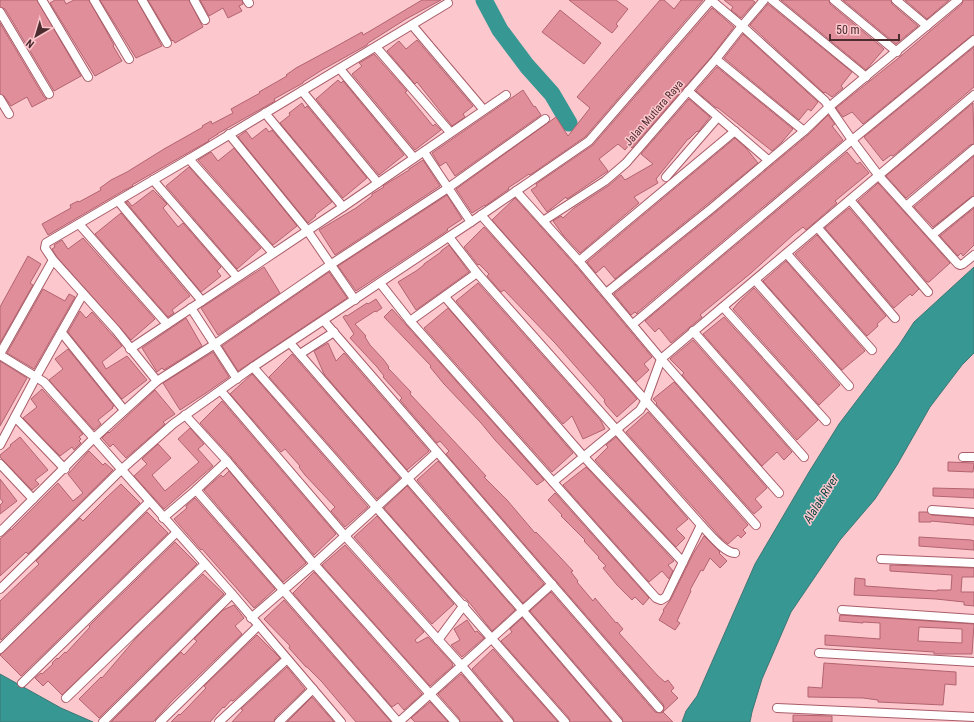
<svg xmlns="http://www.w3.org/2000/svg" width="974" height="722" viewBox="0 0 974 722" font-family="'Roboto Condensed',sans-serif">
<rect width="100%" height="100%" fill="#fcc7cd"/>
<g fill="#379793" stroke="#3e7775">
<path d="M974,267V353L962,365L930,407L897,465L875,499L840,540L791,612L762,679L752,712L750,722H682L686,711L697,696L755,564L809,472L839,424L899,345L914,322Z"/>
<path d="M0,674L61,708L93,722H0Z"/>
</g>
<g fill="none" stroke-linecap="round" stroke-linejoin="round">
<path stroke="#379793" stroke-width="17" d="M484,0L500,30L527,66L552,94L569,123"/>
</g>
<g fill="#e08e99" stroke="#b26470" fill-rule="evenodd">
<path d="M0,0H37L81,76L54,91L5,9L0,7Z"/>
<path d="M55,0H64L66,4L74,0H89L114,45L113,46L122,61L95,76L50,3Z"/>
<path d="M100,0H137L162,46L136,58Z"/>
<path d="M148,0H189L203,27L175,43L173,40L172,41Z"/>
<path d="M200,0H242L243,4L239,6L242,11L228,18L223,8L209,16Z"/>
<path d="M422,0H441L406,19L368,43L367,45L322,70L303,82V83L274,99L275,101L217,134H218L208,140L209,141L186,154L132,185L133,186L123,191L48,235L42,224L71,208L70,205L78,201L79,202L101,190L100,188L111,180L127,172L164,149L203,127L202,126L211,121L212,124L233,113L231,109L260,93L259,92L287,76L286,75L296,68L335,47L362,32L363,35L370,31Z"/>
<path d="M569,0H616L628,9L616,24L618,26L612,33Z"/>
<path d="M660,0H664L674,9L681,0H703L585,137L530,175L529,174L508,188L509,189L485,206V205L472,213L456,189L556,117L568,136L590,108L577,97Z"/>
<path d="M724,0H752L755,2L741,18L731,10L733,7Z"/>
<path d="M781,0H829L830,4L884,49L866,70Z"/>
<path d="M843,0H891L892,4L918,26L896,44Z"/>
<path d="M905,0H949L927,19Z"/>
<path d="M963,0H974V35L971,36L863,124L852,112L843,117L836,108L901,56L962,4Z"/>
<path d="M768,4L852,72L841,86L843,88L832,97L825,92L824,93L750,25Z"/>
<path d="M712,8L734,27L712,56L632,148L629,145L625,150L618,144L599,159L608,171L567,199L566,197L547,212L531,190L537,186L536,184L593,145Z"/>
<path d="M560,10L601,43L584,64L542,32Z"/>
<path d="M0,23L44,97L47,99L32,107L27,97L11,106L4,96L0,94Z"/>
<path d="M743,34L818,102L811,111L808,109L799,120L724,58Z"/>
<path d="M417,40L473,106L463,114L465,117L452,126L417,82L415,84L387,51L399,41L406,49Z"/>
<path d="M974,47V87L893,156L891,155L883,161L864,137Z"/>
<path d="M374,54L407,91L405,92L433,126L435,124L441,130L415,150L352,74L362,66L359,63Z"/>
<path d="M717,67L793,129L782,142L772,151L718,108L715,107L696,91Z"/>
<path d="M338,80L341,83L343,81L404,155L379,175L316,99Z"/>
<path d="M523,90L534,107L535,106L541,115L455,176L446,162L440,166L432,153Z"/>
<path d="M689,99L710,117L698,132L697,131L689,139H688L656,179L658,183L634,197L639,203L580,253L563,235L553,221L561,216L563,218L574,208L608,186L621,175L625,180L653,164L641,154Z"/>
<path d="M302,103L305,108L307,106L367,178L343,198L280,123L290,115L289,113Z"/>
<path d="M973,103L974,144L970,145L906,198L886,176Z"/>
<path d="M828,115L835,124L832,126L843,140L638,312L637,314L635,312L631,315L614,294L716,212L808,135Z"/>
<path d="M266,128L269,132L272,130L332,202L315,215L316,216L308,223L238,137L246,131L252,139Z"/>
<path d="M735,138L746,148L758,163L615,279L604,266L596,273L587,262Z"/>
<path d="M234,148L297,226L273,245L198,160L211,152L218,161Z"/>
<path d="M847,152L857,164L860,162L869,173L835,201L837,203L806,230L803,227L794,234L751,273L700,315L702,317L671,343L659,328L655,332L645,321Z"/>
<path d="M974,156V196L971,197L933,227L914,207Z"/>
<path d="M423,160L440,186L335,255L319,230L356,208L372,196V194L384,187L383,186L409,170V169Z"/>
<path d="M189,167L261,248L237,269L166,186Z"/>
<path d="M878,183L950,263L929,282H927L858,201Z"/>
<path d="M153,190L167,204L163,208L178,227L183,223L221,267L217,271L221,276L201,292L126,202L128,201L132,206Z"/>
<path d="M447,195L462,219L447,229L448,230L444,233L356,291L338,266Z"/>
<path d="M515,198L575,265L652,357L644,364L649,370L636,382L492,220Z"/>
<path d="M849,208L919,289L912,296L910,294L894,308L825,228Z"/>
<path d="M974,208V245L963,256L961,253L958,256L940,236Z"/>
<path d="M121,213L190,296L172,310L174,313L168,317L95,234Z"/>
<path d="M484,227L637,399L617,417L606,405L604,401L605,400L555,343L504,290L501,292L487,276L489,274L479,264L478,265L464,247Z"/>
<path d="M817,235L886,316L877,324L878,326L867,336L795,254Z"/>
<path d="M83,238L155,319L131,340L57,257L52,249L55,247L54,245L62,240L68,249Z"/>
<path d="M449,245L469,272L416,310L398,282L416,271L424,265V264L441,252V251Z"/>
<path d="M28,256L41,264L30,283L33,285L0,343V307Z"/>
<path d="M786,261L865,351L842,370L763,281Z"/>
<path d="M264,267L280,293L218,335L201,308Z"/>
<path d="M329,272L347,298L238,371L222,346Z"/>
<path d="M478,283L601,421L605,429L583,439L572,416L563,424L456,301Z"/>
<path d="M754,288L840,385L819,405L733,309L738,303Z"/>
<path d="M43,289L65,301L69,294L75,297L34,369L7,353Z"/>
<path d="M376,299L382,308L376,312L375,311L355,324L366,336L365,337L370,345L383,359L389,367L388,368L411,392L410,394L464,452L486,476L484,477L507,500L535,533L536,532L559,556L573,571L571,572L578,581L577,582L593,601L595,598L616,623L617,622L623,629L619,633L658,676L665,682L668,680L674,688L671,691L678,698L663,712L673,722H623L622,718L530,611L551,592L655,712L660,713L663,712L664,707L663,704L446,454L449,451L440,441L437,443L400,400L402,398L383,377L384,376L377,367L350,338L354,334L343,317L346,315L347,316L367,303L368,304Z"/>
<path d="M448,308L573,453L552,472L424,328Z"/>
<path d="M392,309L544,480L537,485L495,440L481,423L444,384L430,367L431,366L384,317Z"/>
<path d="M80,311L86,318L92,312L122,346L102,362L106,369L127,356L147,380L122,399L68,332Z"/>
<path d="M724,317L818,420L797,440L703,334Z"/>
<path d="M186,318L202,346L164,370L162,368L157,372L142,348Z"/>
<path d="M693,340L792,452L784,460L777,452L762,466L682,375L684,373L670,359Z"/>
<path d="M328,343L336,361L344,353L429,451L407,470L324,374L314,351Z"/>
<path d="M68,349L114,406L112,407L113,408L98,420L101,424L94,430L49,380L63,369L55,359Z"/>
<path d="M213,352L229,377L206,393L180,410L163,383Z"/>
<path d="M292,354L400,478L377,499L269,377Z"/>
<path d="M0,361L27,378L0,426Z"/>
<path d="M252,374L368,507L345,527L331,511L335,507L305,475L299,467L300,466L285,449L281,452L230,394Z"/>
<path d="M674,382L767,488L755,499L762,507L754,514L656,404L657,403L653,399Z"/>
<path d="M42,389L83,434L79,437L81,439L79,441L81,443L74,450L72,447L60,456L23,418L37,407L31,399Z"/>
<path d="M155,390L175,414L163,422L165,424L126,458L113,444L110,447L102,438L108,432L109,433Z"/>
<path d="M222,401L336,534L314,555L231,457L200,423Z"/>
<path d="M648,412L748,525L743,530L746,533L741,538L738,535L728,544L721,538L626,432Z"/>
<path d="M190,428L204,444L198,449L213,466L164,509L134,476L147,464L142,459L158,444L171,458L152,475L165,491L199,462L178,439Z"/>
<path d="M20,437L48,470L35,480L39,484L32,490L0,457V455L11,446L10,445Z"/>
<path d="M616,437L688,519L676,529L685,538L676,547L595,460L608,447L606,445Z"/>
<path d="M89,451L103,465L105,463L113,470L28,554L26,552L0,576V539L11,529V530L58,483L73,501L83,493L68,474Z"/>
<path d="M438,461L544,584L523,603L417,480Z"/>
<path d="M948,462L974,463L973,472L948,471Z"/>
<path d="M586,467L674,561L668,565L673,571L669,579L662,571L649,582L563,485Z"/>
<path d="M229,471L306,563L283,582L204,490L221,475L223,477Z"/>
<path d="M0,479L17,501L0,514V505L3,502L0,498Z"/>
<path d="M121,484L140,503L1,640L0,638V601L39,564L36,561L80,518L83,521L105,499Z"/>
<path d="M407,486L515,610L492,631L468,601L457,591L384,508Z"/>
<path d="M933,488L972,489H974V498L933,496Z"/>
<path d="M555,493L649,598L643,605L635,597L632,600L617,585L603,568L606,566L598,558L599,557L584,541L585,540L561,516L562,515L548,500Z"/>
<path d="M195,498L275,589L254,608L202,549L201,550L174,519L187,508L186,506Z"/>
<path d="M147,512L168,533L21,676L0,655Z"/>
<path d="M919,512H927L932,515L974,518V525L931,521V522H919Z"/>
<path d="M377,516L454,604L432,624L354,537Z"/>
<path d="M704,536L720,552L719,553L727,561L720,568L710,558L703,571L701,570L690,590L691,591L677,621L680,623L675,630L659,620L664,611L663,610L671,599L693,554Z"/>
<path d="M919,537L971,540L974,541V550L919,546Z"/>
<path d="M175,542L197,564L62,695L48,681L43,686L35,678L41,673L42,674L53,664L52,663L57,658L58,659L65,652L66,653L90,627L89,626L97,618Z"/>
<path d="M345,545L424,632L415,640L417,643L428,637L452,663L453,666L430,686L322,565Z"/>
<path d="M890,565L974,568V577H962L961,592H974V606L964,605V602L936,599L854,595L855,578L865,579V586L937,591V590H951L952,575L890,571Z"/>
<path d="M314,572L422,694L404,710L398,703L392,707L293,593Z"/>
<path d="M203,574L224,594L99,718L79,699L101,677L102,678L137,637Z"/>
<path d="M284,600L391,722H356L322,682L307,667H306L289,648L290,646L264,619Z"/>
<path d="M234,605L244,618L235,626L242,634L172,701L153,722H111L181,652L184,655L197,641L194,639L223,610Z"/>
<path d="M840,615L974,624L972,654H934V652L825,645V635L880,639V623L863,622V623L839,621ZM919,627L962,629V643L918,641Z"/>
<path d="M522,618L611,722H570L569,718L501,641L512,632L510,629Z"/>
<path d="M467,620L475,632L477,631L484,638L462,657L451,645L460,640L454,629Z"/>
<path d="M257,635L280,658L233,701L231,700L224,708L223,707L210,722H171L179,714L180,715L188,707L206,688L204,686Z"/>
<path d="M493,649L558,722H514L513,718L472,669Z"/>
<path d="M824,663L956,672V685L945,684L943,705L878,702V700L863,698L808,697V687L822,688Z"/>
<path d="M287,667L305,689L275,718L274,722H232L243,710L241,709Z"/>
<path d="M461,674L463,676L502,722H460L459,718L438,694Z"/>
<path d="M312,697L334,722H287Z"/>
<path d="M430,702L448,722H415L411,718Z"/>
<path d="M793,715L832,716V722H793Z"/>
</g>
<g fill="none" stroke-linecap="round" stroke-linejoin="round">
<g stroke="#aa5d69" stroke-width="10">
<g id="minor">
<path d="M42,0L88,77"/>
<path d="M94,0L129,59"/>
<path d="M142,0L167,43"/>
<path d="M194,0L205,20"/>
<path d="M247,0L249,3"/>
<path d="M711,0L742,26L825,101L852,140L879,176L958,264L960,265L963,264L974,255"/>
<path d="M772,0L866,77"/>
<path d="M834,0L897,52"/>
<path d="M896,0L927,26"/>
<path d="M0,12L49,94"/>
<path d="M412,25L483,109"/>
<path d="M376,47L450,132"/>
<path d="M716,59L804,131"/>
<path d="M340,69L414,158"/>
<path d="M302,91L378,183"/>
<path d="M688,91L768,160"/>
<path d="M0,99L9,114"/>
<path d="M265,113L343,207"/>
<path d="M229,134L307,230L355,300"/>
<path d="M424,152L471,222"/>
<path d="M189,159L273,253"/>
<path d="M666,177L718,117"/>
<path d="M153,180L237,277"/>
<path d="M516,191L579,261L661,359L779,493"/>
<path d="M850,200L928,292"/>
<path d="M118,201L202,301"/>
<path d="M906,206L974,149"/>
<path d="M481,215L756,525"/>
<path d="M543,221L605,181L626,163L716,59L742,26L764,0"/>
<path d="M79,224L167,324"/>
<path d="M818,228L895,318"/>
<path d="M932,235L974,201"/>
<path d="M449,237L477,273L701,525C709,533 724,553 735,553"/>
<path d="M787,254L872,350"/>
<path d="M579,261L735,131"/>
<path d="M755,280L849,386"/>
<path d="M380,283L410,321L656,598L661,600L666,597L701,525"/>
<path d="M606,293L712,208L804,131L829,107L958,0"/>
<path d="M445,297L584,457L683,562"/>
<path d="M723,307L826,421"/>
<path d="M191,308L237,379"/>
<path d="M324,321L659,708"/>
<path d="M410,321L477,273"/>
<path d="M633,324L852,140L974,40"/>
<path d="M693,331L804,457"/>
<path d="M62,333L124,410"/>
<path d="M290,343L523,611L618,722"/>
<path d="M130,349L343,207L506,95"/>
<path d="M0,354L53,260"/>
<path d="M300,354L334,332"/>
<path d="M0,355L44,382L232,594L341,722"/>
<path d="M253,367L565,722"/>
<path d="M157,381L116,330L53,260L45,248L46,243L189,159L448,3"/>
<path d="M221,391L345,536L462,666L509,722"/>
<path d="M185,415L227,461L314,564L455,722"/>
<path d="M15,417L65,469"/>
<path d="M0,445L36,377L83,294"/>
<path d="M963,457H974"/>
<path d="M0,464L33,499"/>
<path d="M553,482L640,410L646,400L661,359L974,95"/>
<path d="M196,490L398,722"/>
<path d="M932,510L974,513"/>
<path d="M163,518L196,490L227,461"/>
<path d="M0,532L93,439L157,381L215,344L330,265L448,188L545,119"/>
<path d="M881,559L974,563"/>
<path d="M0,589L121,470L173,424L253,367L471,222L589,141L711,0"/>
<path d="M842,610L974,619"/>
<path d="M251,618L314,564L437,452"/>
<path d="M438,640L464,605"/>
<path d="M0,649L149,502"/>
<path d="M819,653L974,662"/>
<path d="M22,683L176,533"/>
<path d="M66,698L205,564"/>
<path d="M777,708L974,717"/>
<path d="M103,722L232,594"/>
<path d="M160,722L258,626"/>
<path d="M219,722L287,659"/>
<path d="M279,722L313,689"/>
<path d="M399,722L552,584"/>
</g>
</g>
<use href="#minor" stroke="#fff" stroke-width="8"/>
</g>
<g text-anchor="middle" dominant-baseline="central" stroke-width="3" stroke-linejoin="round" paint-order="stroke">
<g font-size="11" fill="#4d2c30" stroke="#fcc7cd">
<text transform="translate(654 113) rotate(-49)">Jalan Mutiara Raya</text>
</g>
<g font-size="12" font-style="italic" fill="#0d4744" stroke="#fcc7cd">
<text transform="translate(821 499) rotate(-58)">Alalak River</text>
</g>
</g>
<g transform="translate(36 36) rotate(218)" stroke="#fcc7cd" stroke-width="3" paint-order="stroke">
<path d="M0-3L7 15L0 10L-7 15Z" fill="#4d2c30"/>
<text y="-6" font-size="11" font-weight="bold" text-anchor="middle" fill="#4d2c30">N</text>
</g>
<path d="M830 34v6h69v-6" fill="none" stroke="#4d2c30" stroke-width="2"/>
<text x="836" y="34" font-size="12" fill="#4d2c30" stroke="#fcc7cd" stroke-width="3" paint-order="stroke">50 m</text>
</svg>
